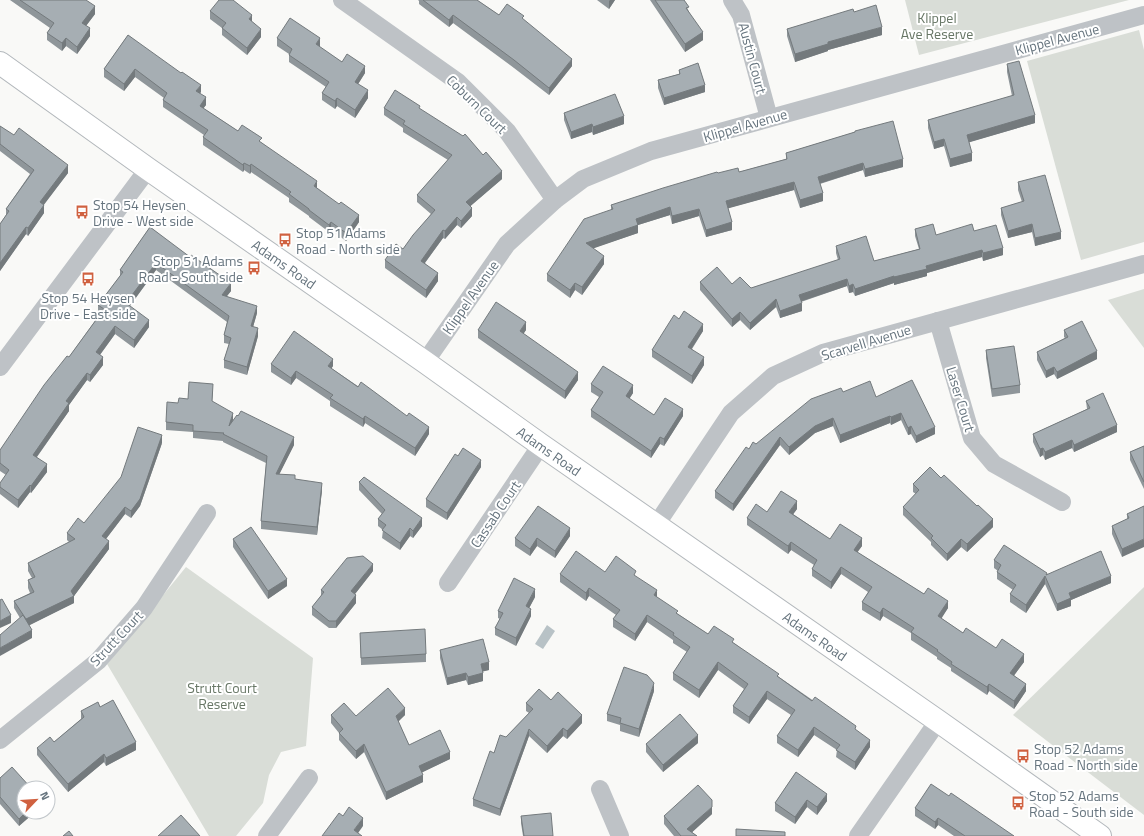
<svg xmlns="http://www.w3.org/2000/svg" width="1144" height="836" viewBox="0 0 1144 836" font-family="'Titillium Web',sans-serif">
<rect width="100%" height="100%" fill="#f9f9f7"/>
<g fill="#d9ddd7">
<path d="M905,0H1129L919,55Z"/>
<path d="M1139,30L1144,50V242L1081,260L1027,61Z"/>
<path d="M1144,289V348L1108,300Z"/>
<path d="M186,567L313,658L306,746L281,752L269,775L263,803L236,836H209L107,664Z"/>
<path d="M1144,587V815L1013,715Z"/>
</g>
<path fill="#b8c2c6" d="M547,625L555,631L543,649L535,644Z"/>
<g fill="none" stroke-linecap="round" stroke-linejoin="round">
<g stroke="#b3b8bc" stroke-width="24">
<path id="secondary" d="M0,63L148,169L425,362L541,445L938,721L1100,836"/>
</g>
<g stroke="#bec2c6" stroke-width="18">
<path d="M342,0L458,82L507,131L555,200"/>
<path d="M732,0L741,15L769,118"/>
<path d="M938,321L972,438L994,464L1062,502"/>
<path d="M425,362L507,244L555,200L583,179L651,151L1144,15"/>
<path d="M0,367L148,169"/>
<path d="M656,525L731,413L773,376L823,353L1144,264"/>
<path d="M448,583L541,445"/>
<path d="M0,740L98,661L144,608L207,513"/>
<path d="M600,789L620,836"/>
<path d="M267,836L309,778"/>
<path d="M858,836L938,721"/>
</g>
<use href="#secondary" stroke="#fff" stroke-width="22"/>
</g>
<g fill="#8f969a">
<path d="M10,0H86L95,14L86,26L90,36L77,54L66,46L62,51L47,40V33L50,28Z"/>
<path d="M418,0H477L499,15L524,20L572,66L549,95L514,68L453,23L449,27L419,4V1Z"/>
<path d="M597,0H615L609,9Z"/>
<path d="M650,0H684L689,12L703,40L685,52Z"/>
<path d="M210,11L252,22L261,37L247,55L222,35V28L210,19Z"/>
<path d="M854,12L882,35L828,50V51L795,62L787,36V29Z"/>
<path d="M128,35L201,92L200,93L206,105L203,108L238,131L262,143L359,222L346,241L331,230L329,232L309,217V216L289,202V198L251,172L250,174L244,170L243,172L203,145V137L204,135L163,107V100L164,98L135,77L124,91L104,77V69Z"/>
<path d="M277,38L320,46L319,47L342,62L365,73L358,84L368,98L355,118L337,106L335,109L322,100V93L326,87L289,62V54L277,46Z"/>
<path d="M1007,64L1035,123L969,142L972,161L950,167L944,146L934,149L928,128V120L1012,96L1007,72Z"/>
<path d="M679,70L705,92L664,105L658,88V80L679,74Z"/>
<path d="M384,108L420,109L502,179L470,206L472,216L461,228L457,225L445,239L443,238L425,263L438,281L426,298L385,268V260L403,249L431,214L417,202V195L448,160L403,132V128L384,115Z"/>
<path d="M564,113L624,124L593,135L592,132L571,139L564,120Z"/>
<path d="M0,126L68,173L43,205L44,213L28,236L26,234L0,271V224L6,215V209L30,174L0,151Z"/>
<path d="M855,131L903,167L865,177L863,170L820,184L823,201L800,208L794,190L728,208L732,230L706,237L699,216L672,224L670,215L638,225V233L593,248L604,264L582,295L575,290L570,298L547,281V274L611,210V205L718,173L739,172L786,159V153L855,132Z"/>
<path d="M1018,182L1061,239L1035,246L1032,232L1008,238L1001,215V208L1022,202L1018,190Z"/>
<path d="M150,227L231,291L227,296L257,313L253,327L258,336L247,375L224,368V360L229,344L224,343V335L227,322L156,270L130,306L149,327L134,348L115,334L100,355L103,365L90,382L87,380L69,405V411L37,457L47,472L31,493L30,492L18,508L0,494V483L6,475L0,471V450L69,357L100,314L98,313V305L120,276V270Z"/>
<path d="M915,229L936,235L974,231L1003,255L983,261L982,257L927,273V276L894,285V283L855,296L853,292L849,293L847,286L801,302L802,311L780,318L776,307L750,330L740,320L732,327L700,290V282L732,284L751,288L838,260L836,253V246L874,261L919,249L915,236Z"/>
<path d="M679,319L703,331L692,349L704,365L692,384L652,357V350Z"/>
<path d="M478,330H526L523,334L578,380L565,399L478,338Z"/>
<path d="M1064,330L1097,359L1057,379L1054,374L1046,378L1037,360V352L1065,338L1064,337Z"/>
<path d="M986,350L1020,385V393L992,397L986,358Z"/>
<path d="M271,364L333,366L331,368L429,434L415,456L365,423L363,427L330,406V401L296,378L291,385L271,372Z"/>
<path d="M591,384L633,393L629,399L654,415L683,416L664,446L660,444L651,458L591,417V410L599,397L591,392Z"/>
<path d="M213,392L212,402L233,420L294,445L279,474L322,490L317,535L261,529V521L266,463L223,442V441L193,438V432L166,430V422L178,403L188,399Z"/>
<path d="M843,392L876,397L935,434L916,443L911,434L908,435L901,420L891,425L890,423L840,443L833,426L815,433L789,455L780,445L733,511L715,498V491L749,449Z"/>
<path d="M1086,401L1117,432L1074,452L1072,448L1045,460L1043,455L1040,457L1033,442V434L1087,409Z"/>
<path d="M162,443L140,506L131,518L125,514L106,539L109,549L74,596V603L29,625L32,638L14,608V601L30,593L28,588V580L32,578L28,571V563L69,542L67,540V533L84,523Z"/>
<path d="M1144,446V489L1130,460V452Z"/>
<path d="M458,456L481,467L447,520L426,507V499Z"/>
<path d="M359,482L422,526L413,538L410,536L400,550L382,538L383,530L378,526V519L382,514L359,490Z"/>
<path d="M913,484L993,527L967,552L961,547L947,561L931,545V542L903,515V507L916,494L913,492Z"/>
<path d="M1144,506L1122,557L1112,534V526L1127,519V514Z"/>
<path d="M797,509L793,514L830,539L862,546L857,552L924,594L948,608L941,618L963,633L1024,662L1014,675L1026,691L1014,709L989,691L987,695L951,671V668L937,659V657L911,640V633L883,616L880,621L862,610V602L868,592L841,574L831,589L812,576V569L814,565L791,550L788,554L747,525V518L767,512Z"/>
<path d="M570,536L555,558L537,546L530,556L515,546V538Z"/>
<path d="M233,539L287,586L268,599L233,547Z"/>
<path d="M994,560L1047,574L1111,583L1071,600V606L1057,611L1045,584L1026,613L1010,602V594L1013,590L997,579V572L998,571L994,568Z"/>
<path d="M373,571L355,594L356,603L336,628H329L312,615V607L321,596V590Z"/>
<path d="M560,574L636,577L657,597L678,614L708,634L734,643L779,677L856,730L870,747L855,770L836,757L837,750L814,735L798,757L777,743V736L791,715L767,699L749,724L733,713V706L744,689L718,670L699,698L673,680V673L687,652L673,643V640L647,622L635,641L613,627V619L616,615L589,596L586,601L560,582Z"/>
<path d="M535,597L529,608L531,616L516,646L495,635V628L500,619L498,618V611Z"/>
<path d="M360,633L426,654V662L361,665Z"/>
<path d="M440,650L489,670L483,671V681L468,685L466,680L447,685L440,658Z"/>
<path d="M654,691L639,737L620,731V725L607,721V714Z"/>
<path d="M551,700L582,723L567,739L563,736L547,753L529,736L500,816L473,806V799L494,753L506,737L529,713L526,711V703Z"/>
<path d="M100,707L136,750L106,766L104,762L68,792L37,755V748L54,742L81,719V711Z"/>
<path d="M331,715L356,716L405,715L398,721L409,745L450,759L422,772L423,782L386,800L364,752L356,759L339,740V733L331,723Z"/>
<path d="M698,743L663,772L646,752V744Z"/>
<path d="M796,772L827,801L817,815L807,807L795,824L775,811V803Z"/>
<path d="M0,778L24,812H35L19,826L0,804Z"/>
<path d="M949,796L1014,836H954L938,825L935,829L915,816V808Z"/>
<path d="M712,814L692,832L697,836H674L664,824V816Z"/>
<path d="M521,816L553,836H523L521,823Z"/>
</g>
<g fill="#747a7d">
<path d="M610,0H615L609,9V1Z"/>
<path d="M95,6V14L82,31V23Z"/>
<path d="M252,15V22L249,19Z"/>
<path d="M453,15V23L449,27V20Z"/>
<path d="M882,27V35L828,50V51L795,62V54L828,42Z"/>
<path d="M90,28V36L77,54V47Z"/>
<path d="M261,29V37L247,55V48Z"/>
<path d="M703,32V40L685,52V44Z"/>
<path d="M66,38V46L62,51V43Z"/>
<path d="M320,38V46L316,52V44Z"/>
<path d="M572,59V66L549,95V88Z"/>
<path d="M365,66V73L355,89V82Z"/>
<path d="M135,69V77L124,91V84Z"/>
<path d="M201,85V92L196,98V91Z"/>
<path d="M705,85V92L664,105V98Z"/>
<path d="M368,90V98L355,118V110Z"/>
<path d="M206,97V105L200,113V106Z"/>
<path d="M337,98V106L335,109V101Z"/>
<path d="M1035,115V123L967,143V135Z"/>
<path d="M624,116V124L593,135V127Z"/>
<path d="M592,124V132L571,139V132Z"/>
<path d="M944,139V146L934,149V142Z"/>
<path d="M972,153V161L950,167V159Z"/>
<path d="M903,159V167L865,177V169Z"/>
<path d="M244,163V170L243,172V165Z"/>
<path d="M863,163V170L818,184V177Z"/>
<path d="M251,164V172L250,174V166Z"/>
<path d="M68,165V173L40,210V202Z"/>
<path d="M502,171V179L466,210V202Z"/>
<path d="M317,181V189L314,186Z"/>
<path d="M794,182V190L726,209V201Z"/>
<path d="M823,193V201L800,208V200Z"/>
<path d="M44,205V213L28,236V228Z"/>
<path d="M670,207V215L638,225V233L586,251V243L636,219Z"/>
<path d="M472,208V216L461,228V221Z"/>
<path d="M699,209V216L672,224V216Z"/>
<path d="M359,215V222L346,241V233Z"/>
<path d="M457,217V225L445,239V231Z"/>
<path d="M331,222V230L329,232V225Z"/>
<path d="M732,222V230L706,237V230Z"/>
<path d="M1032,224V232L1008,238V231Z"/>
<path d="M26,227V234L0,271V263Z"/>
<path d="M443,230V238L421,268V261Z"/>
<path d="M1061,232V239L1035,246V238Z"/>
<path d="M1003,248V255L983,261V253Z"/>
<path d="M982,250V257L927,273V276L894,285V277L926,266Z"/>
<path d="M604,256V264L582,295V287Z"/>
<path d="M156,263V270L126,311V303Z"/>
<path d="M438,273V281L426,298V290Z"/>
<path d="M894,276V283L855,296V289Z"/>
<path d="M847,279V286L799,302V295Z"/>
<path d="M231,283V291L222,302V295Z"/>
<path d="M575,283V290L570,298V290Z"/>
<path d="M853,284V292L849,293V286Z"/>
<path d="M776,299V307L750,330V323Z"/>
<path d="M802,303V311L780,318V311Z"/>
<path d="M257,306V313L251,334V326Z"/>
<path d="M740,312V320L732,327V319Z"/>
<path d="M149,320V327L134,348V340Z"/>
<path d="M526,322V330L520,339V331Z"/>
<path d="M703,324V331L688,354V347Z"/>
<path d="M115,326V334L96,360V352Z"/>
<path d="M258,328V336L247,375V367Z"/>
<path d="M1097,351V359L1057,379V372Z"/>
<path d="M103,357V365L90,382V375Z"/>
<path d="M704,357V365L692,384V376Z"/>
<path d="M333,359V366L328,374V366Z"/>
<path d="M1054,367V374L1046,378V371Z"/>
<path d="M296,371V378L291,385V378Z"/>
<path d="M578,372V380L565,399V391Z"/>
<path d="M87,373V380L69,405V411L33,462V455L66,401Z"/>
<path d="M633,385V393L626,404V396Z"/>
<path d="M683,409V416L664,446V439Z"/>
<path d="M233,413V420L229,426Z"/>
<path d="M901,413V420L891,425V417Z"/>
<path d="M365,416V423L363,427V419Z"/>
<path d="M890,416V423L840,443V435Z"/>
<path d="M833,418V426L815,433L789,455V447L815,426Z"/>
<path d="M1117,425V432L1074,452V445Z"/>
<path d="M911,426V434L908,435V428Z"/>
<path d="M429,427V434L415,456V448Z"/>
<path d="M935,427V434L916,443V436Z"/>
<path d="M162,435V443L140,506L131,518V511Z"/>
<path d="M294,437V445L276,481V474Z"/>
<path d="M660,437V444L651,458V451Z"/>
<path d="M780,437V445L733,511V504Z"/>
<path d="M1072,440V448L1045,460V452Z"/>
<path d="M1043,448V455L1040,457V449Z"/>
<path d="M481,460V467L447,520V513Z"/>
<path d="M47,464V472L31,493V486Z"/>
<path d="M322,483V490L317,535V527Z"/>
<path d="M30,485V492L18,508V500Z"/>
<path d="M797,501V509L789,520V512Z"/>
<path d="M125,507V514L102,544V536Z"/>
<path d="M422,518V526L413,538V531Z"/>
<path d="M993,519V527L967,552V544Z"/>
<path d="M410,528V536L400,550V543Z"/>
<path d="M570,528V536L555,558V551Z"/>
<path d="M537,538V546L530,556V549Z"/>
<path d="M862,538V546L854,557V550Z"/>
<path d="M961,539V547L947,561V554Z"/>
<path d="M1144,539V547L1122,557V549Z"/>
<path d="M109,541V549L74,596V603L26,627V619L71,591Z"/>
<path d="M791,542V550L788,554V546Z"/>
<path d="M373,564V571L351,599V591Z"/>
<path d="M841,567V574L831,589V582Z"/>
<path d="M1045,576V584L1026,613V605Z"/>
<path d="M1111,576V583L1071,600V606L1057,611V604L1069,593Z"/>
<path d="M287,579V586L268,599V591Z"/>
<path d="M589,588V596L586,601V593Z"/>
<path d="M535,589V597L526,614V606Z"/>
<path d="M657,590V598L654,595Z"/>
<path d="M356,595V603L336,628V621Z"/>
<path d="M948,601V608L938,624V616Z"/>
<path d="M883,608V616L880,621V613Z"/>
<path d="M531,609V616L516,646V638Z"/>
<path d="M11,615V623L0,628V621Z"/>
<path d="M647,615V622L635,641V634Z"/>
<path d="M32,630V638L0,656V648Z"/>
<path d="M1024,654V662L1010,681V673Z"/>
<path d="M489,662V670L481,672V664Z"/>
<path d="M718,662V670L699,698V690Z"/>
<path d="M466,673V680L447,685V678Z"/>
<path d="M483,673V681L468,685V677Z"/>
<path d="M654,683V691L639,737V729Z"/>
<path d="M989,684V691L987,695V687Z"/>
<path d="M1026,684V691L1014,709V701Z"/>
<path d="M767,691V699L749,724V717Z"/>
<path d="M405,708V715L396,724V716Z"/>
<path d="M582,715V723L567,739V731Z"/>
<path d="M814,727V735L798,757V750Z"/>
<path d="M563,728V736L547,753V746Z"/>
<path d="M529,729V736L500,816V809Z"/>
<path d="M698,735V743L663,772V765Z"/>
<path d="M870,740V747L855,770V762Z"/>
<path d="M136,742V750L106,766V758Z"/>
<path d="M364,744V752L356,759V751Z"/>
<path d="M450,752V759L419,774V766Z"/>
<path d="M104,754V762L68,792V784Z"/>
<path d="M423,775V782L386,800V792Z"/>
<path d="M827,794V801L817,815V807Z"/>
<path d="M807,800V807L795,824V817Z"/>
<path d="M712,807V814L688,836L687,829Z"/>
<path d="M26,812H35L19,826V819Z"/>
<path d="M363,818V826L356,836L354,830Z"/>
<path d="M938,818V825L935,829V822Z"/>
</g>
<g fill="#a6aeb3" stroke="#747a7d">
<path d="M20,0H86L95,6L82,23L90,28L77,47L66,38L62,43L47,33L54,23Z"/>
<path d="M219,0H233L252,15L249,19L261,29L247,48L222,28L226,23L210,11Z"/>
<path d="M423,0H477L499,15L507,4L524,16L522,18L572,59L549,88L514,60L453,15L449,20Z"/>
<path d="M655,0H684L689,7L686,8L703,32L685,44Z"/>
<path d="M876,5L882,27L828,42V44L795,54L787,29L853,9L854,12Z"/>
<path d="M290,18L320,38L316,44L342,62L347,54L365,66L355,82L368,90L355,110L337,98L335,101L322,93L329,82L289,55L292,49L277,38Z"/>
<path d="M128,35L181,73L182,72L201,85L196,91L206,97L200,106L238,131L242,125L262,138L259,141L317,181L314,186L339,204L341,202L359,215L346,233L331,222L329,225L309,210V209L289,194L291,192L251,164L250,166L244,163L243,165L203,137L208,130L163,100L167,93L135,69L124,84L104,69Z"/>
<path d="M1019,61L1035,115L967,135L972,153L950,159L944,139L934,142L928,120L1014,95L1007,64Z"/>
<path d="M698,63L705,85L664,98L658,80L680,74L679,70Z"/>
<path d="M395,90L420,106L419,108L463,136L465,134L483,155L486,152L502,171L466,202L472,208L461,221L457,217L445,231L443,230L421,261L438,273L426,290L385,260L396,244L403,249L413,235L435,210L417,195L452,155L403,124L405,121L384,108Z"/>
<path d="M615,94L624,116L593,127L592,124L571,132L564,113Z"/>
<path d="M893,121L903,159L865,169L863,163L818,177L823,193L800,200L794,182L726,201L732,222L706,230L699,209L672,216L670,207L636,219L638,225L586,243L604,256L582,287L575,283L570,290L547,274L584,219L613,209L611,205L663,188L717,172L718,173L738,168L739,172L787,159L786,153L855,132V131Z"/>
<path d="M0,126L14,135L19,128L68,165L40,202L44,205L28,228L26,227L0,263V224L9,211L6,209L34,170L0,144Z"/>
<path d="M1045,175L1061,232L1035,238L1032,224L1008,231L1001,208L1024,201L1018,182Z"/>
<path d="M933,224L936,235L972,224L974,231L996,225L1003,248L983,253L982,250L926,266L927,269L894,277V276L855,289L853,284L849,286L847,279L799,295L802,303L780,311L776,299L750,323L740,312L732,319L700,282L717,267L732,284L740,277L751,288L840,259L836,246L866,236L874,261L920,249L915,229Z"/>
<path d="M150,227L190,257L191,255L231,283L222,295L257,306L251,326L258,328L247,367L224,360L231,338L224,335L229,316L156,263L126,303L149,320L134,340L115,326L96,352L103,357L90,375L87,373L66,401L69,403L33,455L47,464L31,486L30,485L18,500L0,487V483L9,470L0,463V450L44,385L67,356L69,357L104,309L98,305L123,272L120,270Z"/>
<path d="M496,302L526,322L520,331L578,372L565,391L478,330Z"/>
<path d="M684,311L703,324L688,347L704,357L692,376L652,350L674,315L679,319Z"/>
<path d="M1082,321L1097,351L1057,372L1054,367L1046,371L1037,352L1068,337L1064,330Z"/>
<path d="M294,331L333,359L328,366L358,387L361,382L407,416L409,413L429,427L415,448L365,416L363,419L330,398L333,395L296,371L291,378L271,364Z"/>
<path d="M1014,346L1020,385L992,389L986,350Z"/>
<path d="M603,366L633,385L626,396L654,415L665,398L683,409L664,439L660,437L651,451L591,410L603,392L591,384Z"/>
<path d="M912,380L935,427L916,436L911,426L908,428L901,413L891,417L890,416L840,435L833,418L815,426L789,447L780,437L733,504L715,491L746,447L749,449L753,442L756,444L811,399L841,388L843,392L870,381L876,397Z"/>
<path d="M189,382L213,384L212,401L233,413L229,426L237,415L238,416L241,411L294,437L276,474L295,475V479L322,483L317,527L261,521L267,456L223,434L224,433L193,431V425L166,422L167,402L178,403L179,398L188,399Z"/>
<path d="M1103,393L1117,425L1074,445L1072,440L1045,452L1043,448L1040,449L1033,434L1090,408L1086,401Z"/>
<path d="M138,427L162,435L140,499L131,511L125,507L102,536L109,541L71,591L74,596L26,619L14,601L34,592L28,580L35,577L28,563L75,539L67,533L78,518L84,523L121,477Z"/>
<path d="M1144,446V482L1130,452Z"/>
<path d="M463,448L481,460L447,513L426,499L455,454L458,456Z"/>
<path d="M930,467L941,478L944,475L977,506L978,505L993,519L967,544L961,539L947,554L931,538L933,536L903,507L919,490L913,484Z"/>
<path d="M364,477L422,518L413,531L410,528L400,543L382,530L386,525L378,519L385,510L359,482Z"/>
<path d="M781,491L797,501L789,512L830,539L840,524L862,538L854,550L924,594L928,588L948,601L938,616L963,633L966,628L996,648L1002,639L1024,654L1010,673L1026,684L1014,701L989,684L987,687L951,664L952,662L937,651L938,650L911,632L914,628L883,608L880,613L862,602L872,587L841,567L831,582L812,569L817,560L791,542L788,546L747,518L756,504L767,512Z"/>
<path d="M538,506L570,528L555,551L537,538L530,549L515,538Z"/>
<path d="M1144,506V539L1122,549L1112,526L1129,518L1127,514Z"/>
<path d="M251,527L287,579L268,591L233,539Z"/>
<path d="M1004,545L1047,573L1046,575L1101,551L1111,576L1069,593L1071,598L1057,604L1045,576L1026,605L1010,594L1016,585L997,572L1001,565L994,560Z"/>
<path d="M576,551L605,572L616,556L636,571L634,575L657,590L654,595L678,611L676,613L708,634L714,626L734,639L732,642L779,674L777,676L812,701L815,697L856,726L855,729L870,740L855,762L836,750L840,745L814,727L798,750L777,736L795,710L767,691L749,717L733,706L748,684L718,662L699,690L673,673L690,647L673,635L674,633L647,615L635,634L613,619L620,610L589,588L586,593L560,574Z"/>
<path d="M363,556L373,564L351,591L356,595L336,621H329L312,607L324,592L321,590L347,558Z"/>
<path d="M514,578L535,589L526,606L531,609L516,638L495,628L503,613L498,611Z"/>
<path d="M2,599L11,615L0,621V600Z"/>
<path d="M23,615L32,630L0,648V635Z"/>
<path d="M425,629L426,654L361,658L360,633Z"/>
<path d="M483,639L489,662L481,664L483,673L468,677L466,673L447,678L440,650Z"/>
<path d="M624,667L647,675L654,683L639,729L620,723L621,718L607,714Z"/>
<path d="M388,688L405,708L396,716L409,745L440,730L450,752L419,766L423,775L386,792L364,744L356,751L339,733L343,729L331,715L344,703L356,716Z"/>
<path d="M539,689L551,700L558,692L582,715L567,731L563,728L547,746L529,729L500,809L473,799L490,751L494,753L500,735L506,737L533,709L526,703Z"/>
<path d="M113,700L136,742L106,758L104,754L68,784L37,748L50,737L54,742L84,717L81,711L98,702L100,707Z"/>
<path d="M680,714L698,735L663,765L646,744Z"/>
<path d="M12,767L31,788H24V812H26L19,819L0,797V778Z"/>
<path d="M796,772L827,794L817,807L807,800L795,817L775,803Z"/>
<path d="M931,784L949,796L951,793L1014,836H965L938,818L935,822L915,808Z"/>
<path d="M698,785L712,800V807L687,829L697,836H681L664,816Z"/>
<path d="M349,807L363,818L354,830L362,836H322L339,813L343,816Z"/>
<path d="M551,813L553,836H524L521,816Z"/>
<path d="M181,815L200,836H158Z"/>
<path d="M736,829L785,832V836H736Z"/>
<path d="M69,831L73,836H63Z"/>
</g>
<defs>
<g id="bus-bare" transform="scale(1.08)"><path d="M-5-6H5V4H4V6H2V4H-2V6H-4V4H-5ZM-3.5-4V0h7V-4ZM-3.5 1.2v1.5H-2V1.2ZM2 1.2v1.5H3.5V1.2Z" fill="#d06140" stroke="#fff" stroke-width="2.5" paint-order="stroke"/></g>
</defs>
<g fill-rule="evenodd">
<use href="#bus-bare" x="82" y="212"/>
<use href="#bus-bare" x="285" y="240"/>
<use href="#bus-bare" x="254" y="268"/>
<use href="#bus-bare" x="88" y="279"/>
<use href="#bus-bare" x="1023" y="756"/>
<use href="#bus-bare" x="1018" y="803"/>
</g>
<g text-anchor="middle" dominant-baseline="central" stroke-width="4" stroke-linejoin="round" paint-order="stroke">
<g font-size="14" fill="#687766" stroke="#fff">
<text x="937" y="17">Klippel<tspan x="937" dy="16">Ave Reserve</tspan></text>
<text x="222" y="687">Strutt Court<tspan x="222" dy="16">Reserve</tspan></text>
</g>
<g font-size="14" fill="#66747e" stroke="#fff">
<text transform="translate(1057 39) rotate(-15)">Klippel Avenue</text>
<text transform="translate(753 58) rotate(75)">Austin Court</text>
<text transform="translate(477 104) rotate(44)">Coburn Court</text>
<text transform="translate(745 125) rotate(-16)">Klippel Avenue</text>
<text transform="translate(284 264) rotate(35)">Adams Road</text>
<text transform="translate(470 297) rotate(-55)">Klippel Avenue</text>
<text transform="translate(866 342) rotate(-17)">Scarvell Avenue</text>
<text transform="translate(961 399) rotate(73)">Laser Court</text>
<text transform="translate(549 451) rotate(35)">Adams Road</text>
<text transform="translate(495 514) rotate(-56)">Cassab Court</text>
<text transform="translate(815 636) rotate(35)">Adams Road</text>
<text transform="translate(116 638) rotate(-47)">Strutt Court</text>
</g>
<g font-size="14" fill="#66747e" stroke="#fff" text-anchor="start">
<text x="93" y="204">Stop 54 Heysen<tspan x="93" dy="16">Drive - West side</tspan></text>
<text x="296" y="232">Stop 51 Adams<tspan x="296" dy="16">Road - North side</tspan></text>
<text x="243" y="260" text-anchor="end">Stop 51 Adams<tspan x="243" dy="16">Road - South side</tspan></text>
<text x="88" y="297" text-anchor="middle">Stop 54 Heysen<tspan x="88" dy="16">Drive - East side</tspan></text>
<text x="1034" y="748">Stop 52 Adams<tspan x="1034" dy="16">Road - North side</tspan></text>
<text x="1029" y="795">Stop 52 Adams<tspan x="1029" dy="16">Road - South side</tspan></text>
</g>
</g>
<g transform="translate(36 800) rotate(65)"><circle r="19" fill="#ffffff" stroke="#c2c7cb"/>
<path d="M0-3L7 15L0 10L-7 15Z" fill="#d06140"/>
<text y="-6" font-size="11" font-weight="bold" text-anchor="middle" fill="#66747e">N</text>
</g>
</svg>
